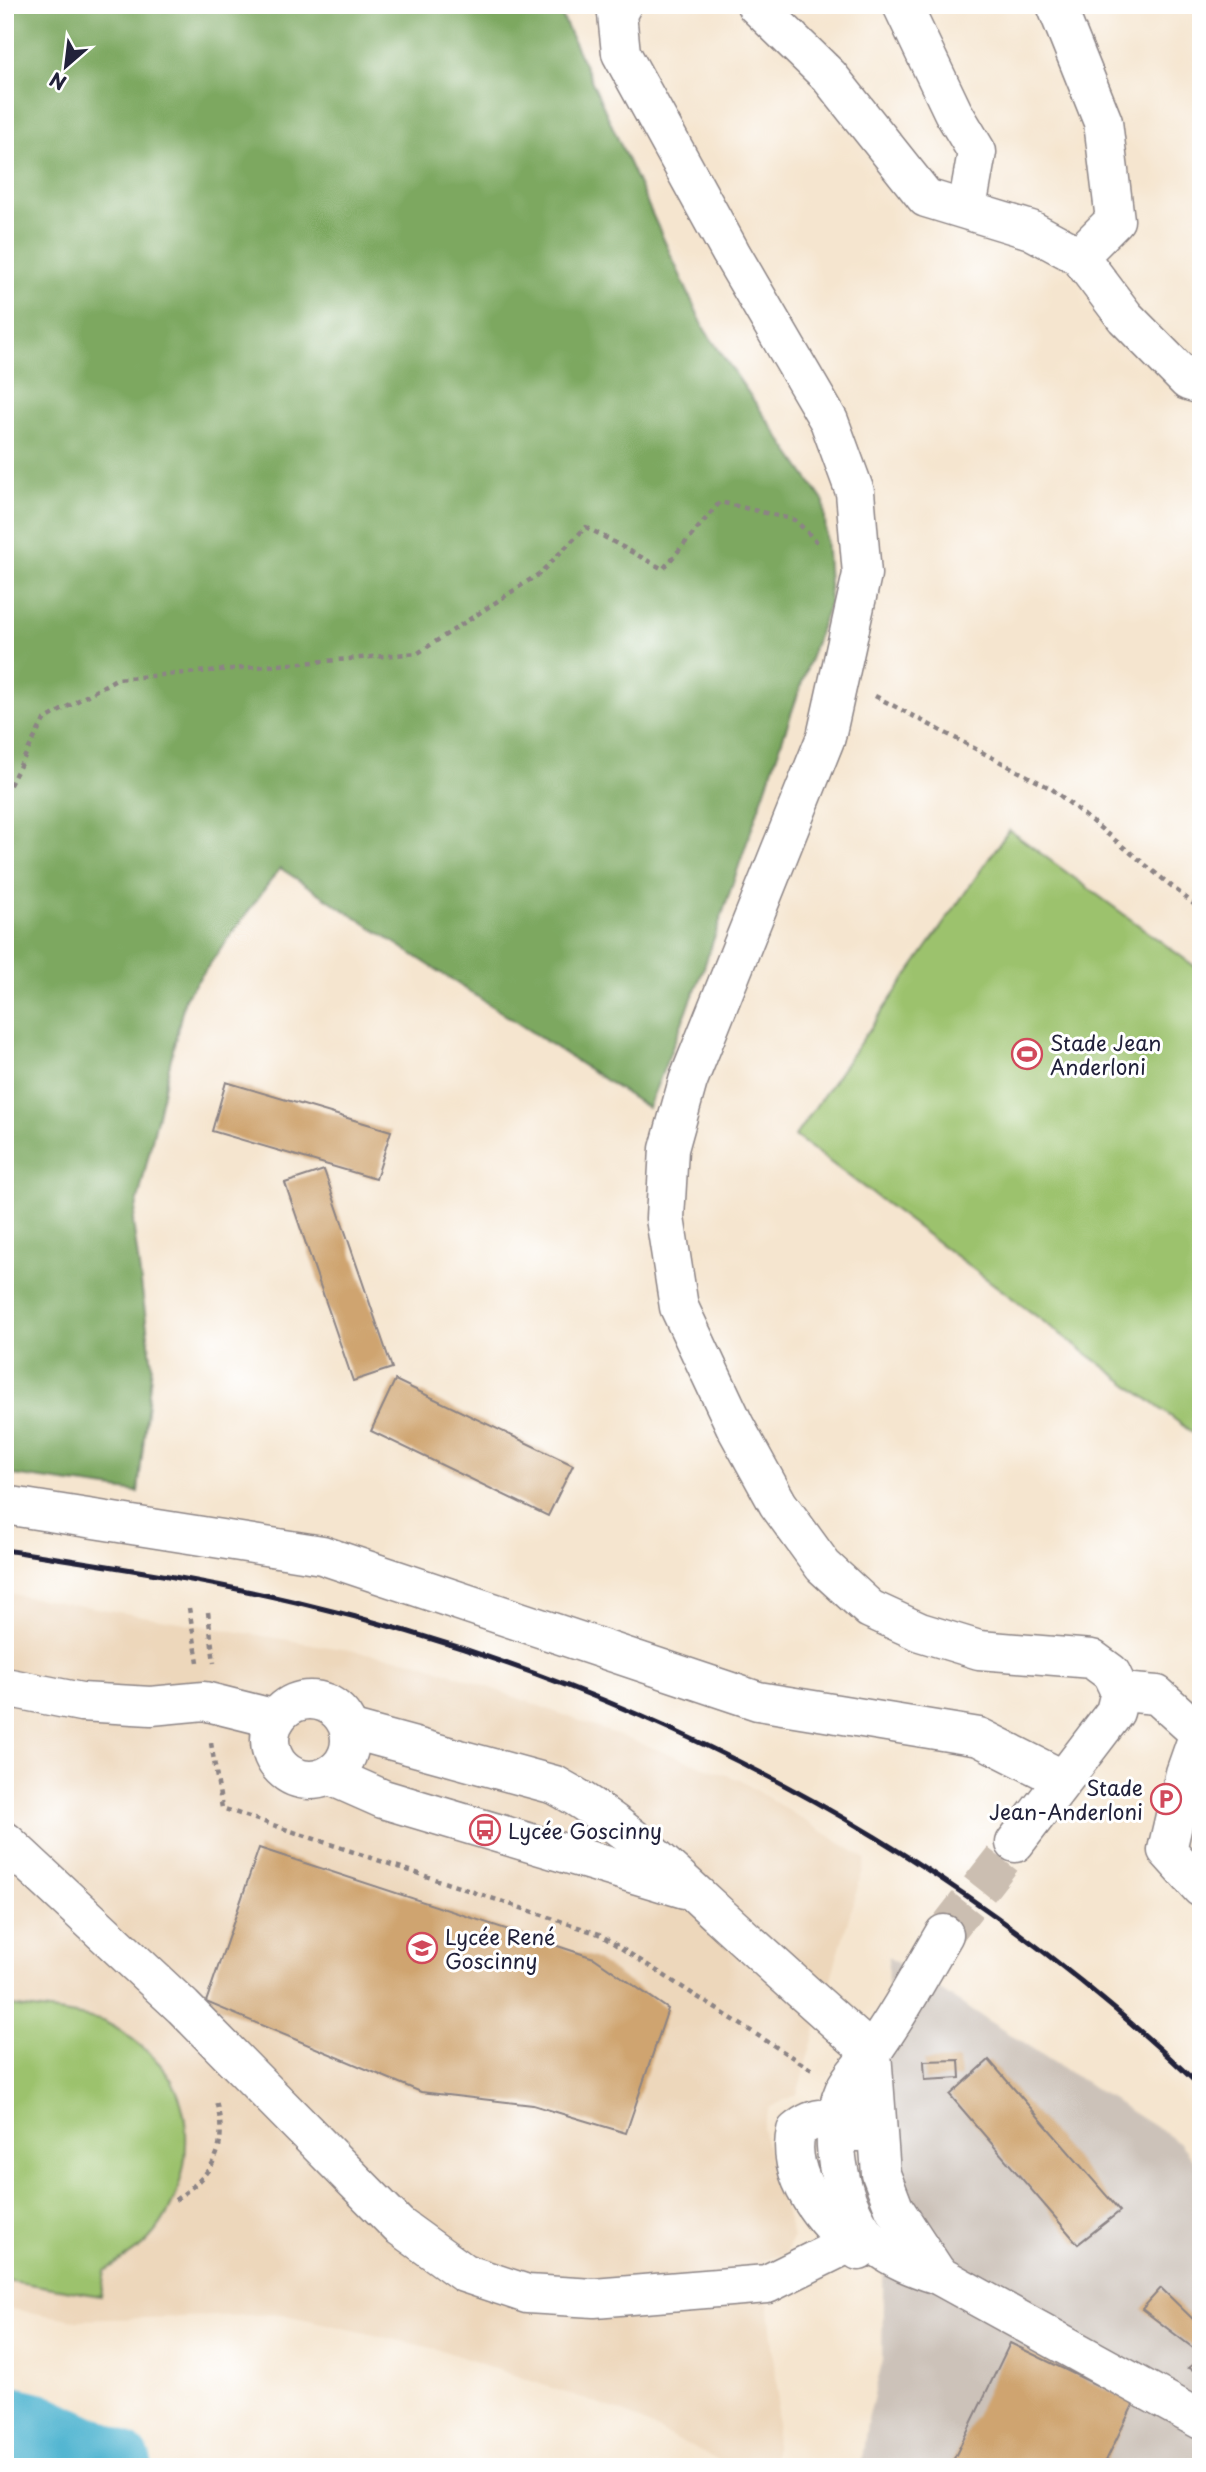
<svg xmlns="http://www.w3.org/2000/svg" width="1206" height="2472" viewBox="0 0 1206 2472" font-family="'Playpen Sans',sans-serif">
<rect width="100%" height="100%" fill="#fff"/>
<filter id="ink" filterUnits="userSpaceOnUse"><feTurbulence type="fractalNoise" baseFrequency=".0143" numOctaves="2"/><feDisplacementMap in="SourceGraphic" scale="14" xChannelSelector="R" yChannelSelector="G"/><feConvolveMatrix kernelMatrix="1 2 1 2 8 2 1 2 1" color-interpolation-filters="sRGB"/></filter>
<filter id="wash" filterUnits="userSpaceOnUse"><feTurbulence type="fractalNoise" baseFrequency=".00686" numOctaves="4" result="noise"/><feDisplacementMap in="SourceGraphic" scale="28" xChannelSelector="R" yChannelSelector="G"/><feGaussianBlur stdDeviation="1.57" result="paint"/><feColorMatrix in="noise" values="0 0 0 0 0 0 0 0 0 0 0 0 0 0 0 0 0 1.4 0 .05"/><feComposite in="paint" operator="in"/></filter>
<g filter="url(#wash)">
<rect width="100%" height="100%" fill="#f5e5cf"/>
<path fill="#edd7bb" d="M5,1593L420,1662L740,1780L866,1859L797,2094L769,2108L762,2129L793,2237L786,2253L764,2261L778,2395L774,2467H731L624,2413L441,2350L282,2314L76,2320L5,2308Z"/>
<path fill="#ccc2b9" d="M888,1957L1179,2142L1201,2170V2467H861L867,2424L882,2363Z"/>
<g fill="#9cc26d" stroke="#5f7254" stroke-width="2">
<path d="M1009,830L1201,971V1439L795,1136Z"/>
<path d="M5,2005C28,2009 86,2014 105,2022C129,2034 159,2058 172,2081C199,2131 185,2201 148,2240C137,2253 118,2261 105,2271L101,2296L5,2280Z"/>
</g>
<path fill="#7da860" stroke="#50654e" stroke-width="2" d="M5,5H557L705,330L824,502L830,601L702,973L648,1108L280,868L185,998L133,1222L152,1365L138,1492L5,1474V772L11,682L5,674Z"/>
<g fill="none" stroke-linecap="round" stroke-linejoin="round">
<path stroke="#52b6d1" stroke-width="75" d="M5,2422L34,2429L115,2467"/>
</g>
<g id="blocks">
<g fill="#cfa470">
<path d="M226,1082L391,1131L376,1179L212,1131Z"/>
<path d="M324,1170L392,1368L353,1381L285,1183Z"/>
<path d="M395,1380L573,1465L548,1516L371,1431Z"/>
<path d="M259,1848L594,1958L668,2009L626,2133L533,2105L421,2092L206,2002Z"/>
<path d="M959,2060L960,2078L925,2080L924,2061Z"/>
<path d="M989,2060L1120,2211L1078,2244L950,2095Z"/>
<path d="M1161,2288L1201,2327V2354L1142,2309Z"/>
<path d="M1010,2343L1134,2403L1103,2467H950Z"/>
<path d="M1201,2358V2373L1188,2368Z"/>
</g>
</g>
</g>
<g filter="url(#ink)">
<use href="#blocks" fill-opacity="0" stroke="#8c8485" stroke-width="2"/>
<g fill="none" stroke-linecap="round" stroke-linejoin="round">
<path stroke="#cbbeb1" stroke-width="38" stroke-dasharray="38 19" stroke-linecap="butt" d="M944,1934L1015,1843"/>
<g stroke="#8c8485" stroke-width="41">
<g id="minor">
<path d="M622,5L617,14L621,53L731,253L829,421L855,492L862,574L826,737L688,1081L669,1149L665,1218L679,1307L735,1426L778,1504L823,1566L870,1609L920,1632L979,1650L1092,1659L1111,1673L1120,1692L1115,1712L1015,1843"/>
<path d="M756,5L829,76L926,198L1031,230L1079,256L1125,317L1188,381L1201,385"/>
<path d="M902,5L953,112L977,152L967,208"/>
<path d="M1056,5L1103,122L1115,220L1079,256"/>
<path d="M5,1505L322,1555L758,1701L979,1737L1062,1779"/>
<path d="M5,1687L81,1702L151,1706L204,1701L276,1719"/>
<path d="M1120,1692L1157,1695L1199,1733L1185,1773L1167,1850L1201,1888"/>
<circle cx="310" cy="1740" r="40"/>
<path d="M349,1729L555,1785C617,1818 669,1869 721,1917C771,1963 821,2008 872,2053L881,2174L894,2208L938,2275"/>
<path d="M331,1776L383,1799L685,1889"/>
<path d="M5,1841L183,2007L399,2226L464,2273L527,2294L594,2298L767,2284L850,2243"/>
<path d="M944,1934C921,1973 899,2015 872,2052C863,2066 851,2075 844,2091C825,2133 840,2215 876,2245C894,2260 916,2268 938,2275L1201,2420"/>
<path d="M858,2132C835,2117 818,2112 796,2131C785,2177 825,2224 859,2251"/>
</g>
</g>
<g stroke="#8c8485" stroke-width="4.5" stroke-dasharray="5 5" stroke-linecap="butt">
<path d="M875,696L1052,789L1201,910"/>
<path d="M5,794L44,720L116,679L418,653L539,574L586,527L663,569L720,502L795,520L817,542"/>
<path d="M189,1608L198,1662"/>
<path d="M208,1612L214,1663"/>
<path d="M211,1743L222,1808L599,1934L812,2070"/>
<path d="M175,2200C214,2173 229,2149 216,2101"/>
</g>
<use href="#minor" stroke="#fff" stroke-width="38"/>
<path stroke="#22223b" stroke-width="5" d="M5,1550C102,1565 200,1579 296,1602C636,1682 948,1844 1201,2087"/>
</g>
</g>
<defs>
<g id="stadium-ring" transform="scale(1.575)"><circle r="9.5" fill="#fff" stroke="#d1495b" stroke-width="1.5"/><path d="M0-5a6.5 5 0 1 0 0 10a6.5 5 0 1 0 0-10ZM-3.5-1.8h7v3.6h-7Z" fill="#d1495b"/></g>
<g id="parking-ring" transform="scale(1.575)"><circle r="9.5" fill="#fff" stroke="#d1495b" stroke-width="1.5"/><path d="M-3.5-5.5H1a3.5 3.5 0 0 1 0 7H-1V5.5H-3.5ZM-1-3.4V-.6H.8a1.4 1.4 0 0 0 0-2.8Z" fill="#d1495b"/></g>
<g id="bus-ring" transform="scale(1.575)"><circle r="9.5" fill="#fff" stroke="#d1495b" stroke-width="1.5"/><path d="M-5-6H5V4H4V6H2V4H-2V6H-4V4H-5ZM-3.5-4V0h7V-4ZM-3.5 1.2v1.5H-2V1.2ZM2 1.2v1.5H3.5V1.2Z" fill="#d1495b"/></g>
<g id="school-ring" transform="scale(1.575)"><circle r="9.5" fill="#fff" stroke="#d1495b" stroke-width="1.5"/><path d="M0-5L7-2L0 1L-7-2ZM-4 1L0 2.5L4 1V4Q0 6-4 4Z" fill="#d1495b"/></g>
</defs>
<g fill-rule="evenodd">
<use href="#stadium-ring" x="1027" y="1054"/>
<use href="#parking-ring" x="1166" y="1799"/>
<use href="#bus-ring" x="485" y="1830"/>
<use href="#school-ring" x="422" y="1948"/>
</g>
<g text-anchor="middle" dominant-baseline="central" stroke-width="6" stroke-linejoin="round" paint-order="stroke">
<g font-size="21" fill="#22223b" stroke="#fff" text-anchor="start">
<text x="1050" y="1042">Stade Jean<tspan x="1050" dy="24">Anderloni</tspan></text>
<text x="1143" y="1787" text-anchor="end">Stade<tspan x="1143" dy="24">Jean-Anderloni</tspan></text>
<text x="508" y="1830">Lycée Goscinny</text>
<text x="445" y="1936">Lycée René<tspan x="445" dy="24">Goscinny</tspan></text>
</g>
</g>
<rect width="1206" height="2472" fill="none" stroke="#fff" stroke-width="28"/>
<g transform="translate(66 66) rotate(208)" stroke="#ffffff" stroke-width="5" paint-order="stroke">
<path d="M0-5L12 26L0 18L-12 26Z" fill="#22223b"/>
<text y="-10" font-size="19" font-weight="bold" text-anchor="middle" fill="#22223b">N</text>
</g>
</svg>
